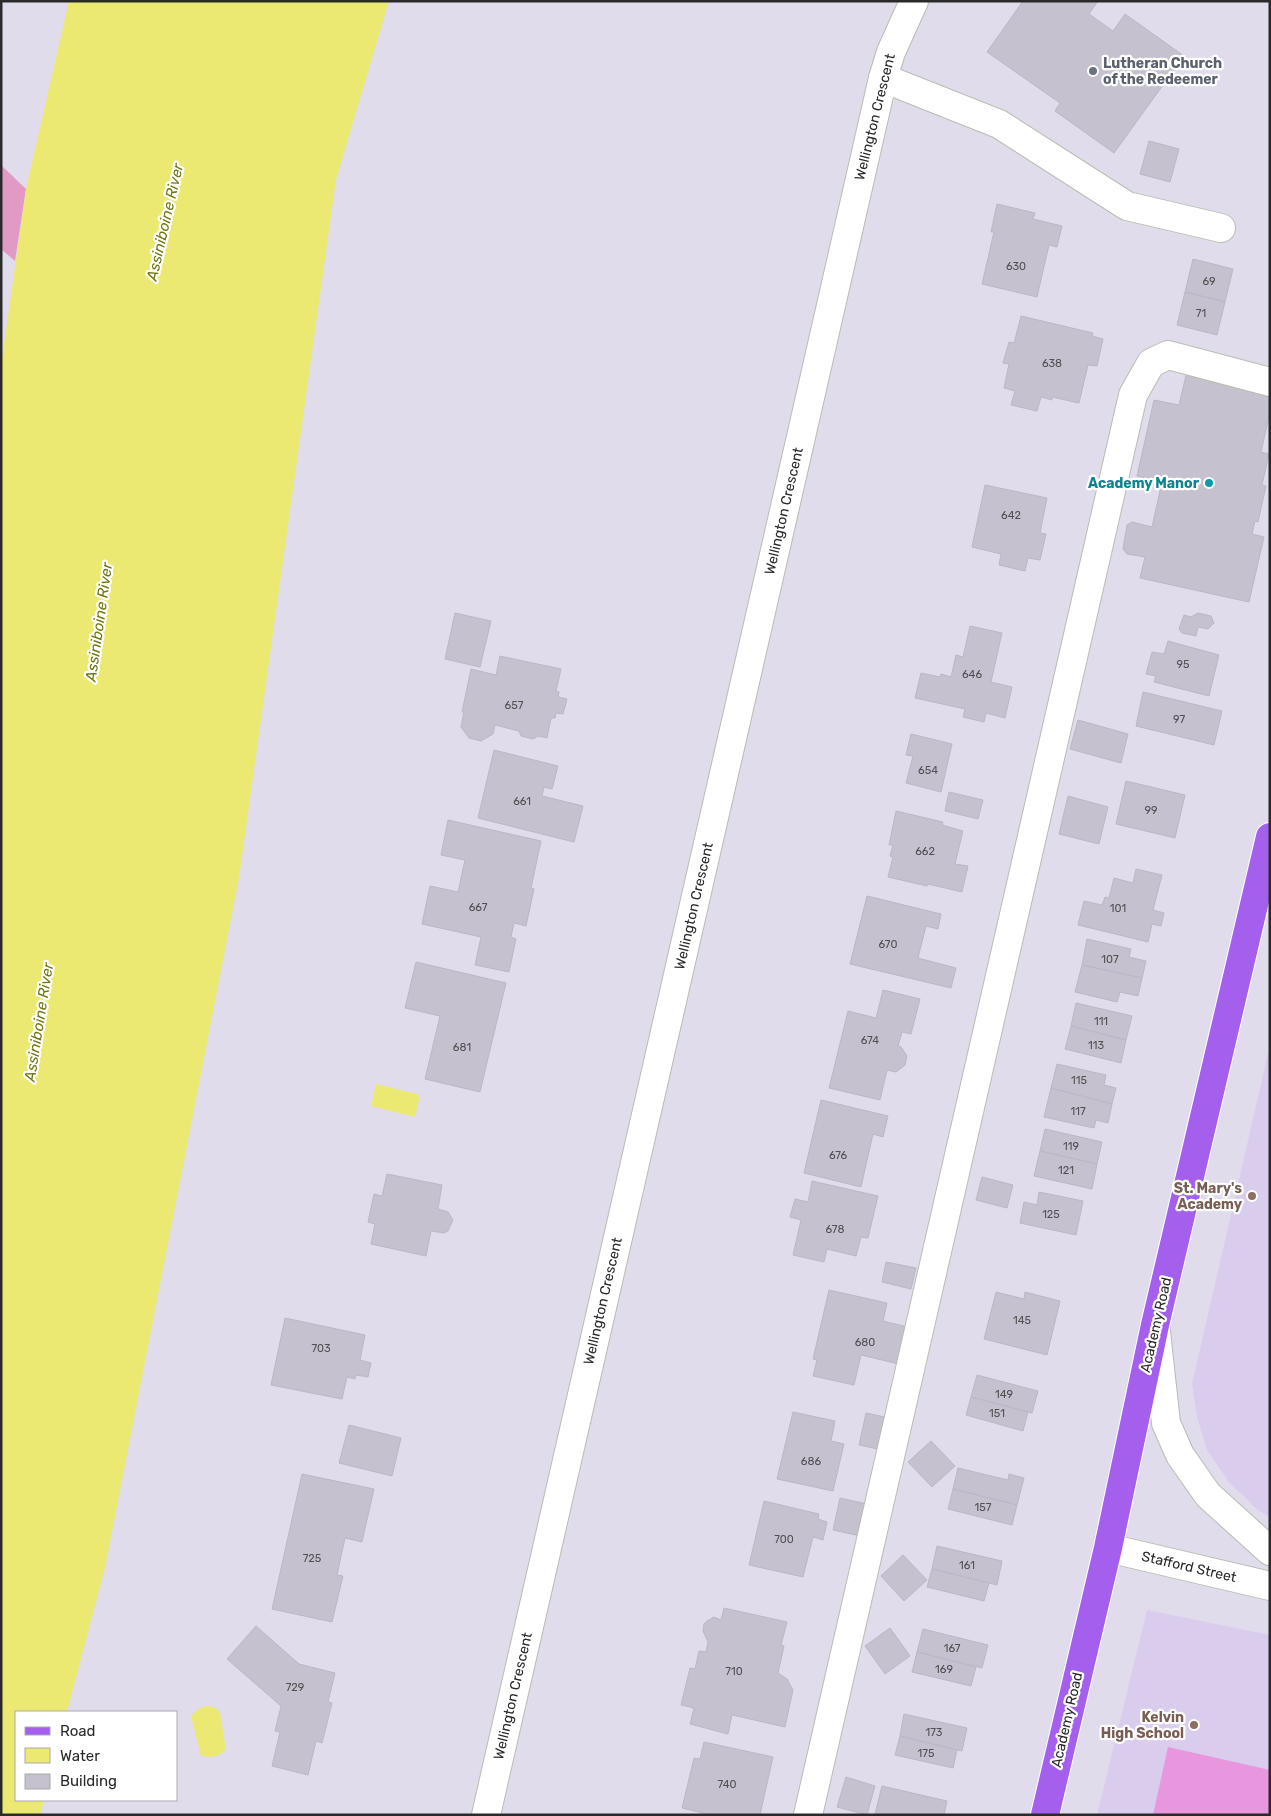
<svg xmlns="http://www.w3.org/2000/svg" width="1271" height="1816" viewBox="0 0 1271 1816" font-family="Rubik,sans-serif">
<rect width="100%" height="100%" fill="#e1dcec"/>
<g fill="#d9cced">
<path d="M1270,1045V1517L1258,1510L1229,1482L1207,1450L1197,1417L1192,1384Z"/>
<path d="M1147,1610L1270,1635V1815H1097Z"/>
</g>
<path fill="#e19ac6" d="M1,165L26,189L15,261L1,249Z"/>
<path fill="#e896dd" d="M1168,1747L1270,1770V1815H1153Z"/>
<g fill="#ebe972">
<path d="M69,1H389L336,180L239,878L105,1568L67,1712H16V1800H44L40,1815H1V366L26,189Z"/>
<path d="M376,1084L420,1095L415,1117L371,1106Z"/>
<path d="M208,1706L216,1708L220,1713L226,1750L217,1756L209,1757L201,1756L191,1716L200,1708Z"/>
</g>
<g fill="#c5c1ce" stroke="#bcb6c7">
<path d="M1023,1H1098L1089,14L1113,31L1125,14L1184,56L1114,153L1055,111L1060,103L987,52Z"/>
<path d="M1149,141L1179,149L1170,182L1140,174Z"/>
<path d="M997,204L1035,213L1033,219L1062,226L1057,247L1049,245L1037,297L982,284L994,232H991Z"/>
<path d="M1193,259L1233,269L1225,302L1185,292Z"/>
<path d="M1185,292L1225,302L1217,335L1177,325Z"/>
<path d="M1021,316L1093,333L1092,336L1103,339L1097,366L1088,365L1079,403L1052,397V400L1041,397L1037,411L1011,405L1015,391L1004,388L1009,364L1003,363L1009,342L1014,343Z"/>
<path d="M1188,367L1270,385V412L1261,452L1269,454L1262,485L1266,486L1258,522L1255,521L1252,534L1264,537L1249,602L1140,578L1145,557L1127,554L1123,549L1127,525L1132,522L1152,527L1160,491L1155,480L1137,476L1154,400L1179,405Z"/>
<path d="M985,485L1047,498L1040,533L1046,534L1040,560L1028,558L1025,571L999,565L1001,554L972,547Z"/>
<path d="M455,613L491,621L480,667L445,659Z"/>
<path d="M1198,613L1211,616L1214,623L1208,629L1198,627L1196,636L1182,633L1179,629L1184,615L1191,617Z"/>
<path d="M970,626L1002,633L991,682L1012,687L1005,718L986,713L984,722L963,717L965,709L915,698L921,673L940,677L941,674L951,677L956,655L963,657Z"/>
<path d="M1168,641L1219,655L1209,696L1154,682L1156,676L1146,674L1152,652L1164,654Z"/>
<path d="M500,656L561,669L556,691L559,692L558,697L567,699L563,714L556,713L555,718H551L547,738L538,736L533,739L521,736L519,731L495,725L493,734L481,741L469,738L461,727L464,712H462L471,669L496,675Z"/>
<path d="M1143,692L1222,711L1214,745L1136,726Z"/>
<path d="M1078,720L1128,734L1121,763L1070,749Z"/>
<path d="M911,734L952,744L941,792L906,783L913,756L906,755Z"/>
<path d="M494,750L558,766L552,789L544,787L542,796L583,806L574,842L478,818Z"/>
<path d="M1126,781L1185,795L1175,838L1116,824Z"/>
<path d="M949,792L983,800L978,819L945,811Z"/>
<path d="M1068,796L1108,807L1099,844L1059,834Z"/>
<path d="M896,811L943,822L942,825L963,831L955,864L968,866L962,892L928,884L927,886L888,877L893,857L890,856L893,845H889Z"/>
<path d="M448,820L541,841L531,888L534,889L526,926L514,923L511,937L516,939L509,972L475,965L481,937L422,924L430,886L458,892L465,860L441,855Z"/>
<path d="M1136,869L1162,875L1153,910L1164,913L1161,926L1152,924L1148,942L1078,925L1084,901L1102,905L1105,897L1109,898L1114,878L1133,883Z"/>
<path d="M867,896L941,914L938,929L926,926L918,958L956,968L951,988L850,964Z"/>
<path d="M1087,939L1131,949L1129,957L1146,961L1142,978L1082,965Z"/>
<path d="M416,962L506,983L480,1092L425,1079L440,1016L405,1008Z"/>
<path d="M1082,965L1142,978L1138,996L1120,992L1117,1002L1075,992Z"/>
<path d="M883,990L920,999L911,1034L902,1032L898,1046L901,1047L907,1056L905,1065L896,1072L887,1070L880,1100L829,1088L848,1011L876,1018Z"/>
<path d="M1076,1003L1132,1016L1126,1040L1071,1026Z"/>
<path d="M1071,1026L1126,1040L1121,1063L1065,1049Z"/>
<path d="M1057,1064L1106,1075L1104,1085L1116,1088L1112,1104L1051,1088Z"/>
<path d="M1051,1088L1112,1104L1108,1123L1096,1120L1094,1128L1044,1117Z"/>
<path d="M821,1100L888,1116L883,1137L873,1134L861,1187L804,1173Z"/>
<path d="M1045,1129L1102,1142L1097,1164L1040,1151Z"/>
<path d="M1040,1151L1097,1164L1092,1189L1034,1176Z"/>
<path d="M387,1174L442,1185L438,1209L448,1212L453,1220L448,1231L444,1233L431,1231L426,1256L371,1244L375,1224L368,1222L374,1194L382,1196Z"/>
<path d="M982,1177L1013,1185L1007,1208L976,1200Z"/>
<path d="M812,1181L878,1196L868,1238L861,1237L856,1256L827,1249L824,1262L793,1255L801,1220L790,1217L795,1199L808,1202Z"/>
<path d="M1039,1192L1083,1201L1076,1235L1020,1223L1024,1202L1037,1205Z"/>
<path d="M886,1262L916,1268L911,1289L882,1282Z"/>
<path d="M829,1290L887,1303L883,1321L916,1329L907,1366L861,1355L854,1385L813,1376L817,1360L813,1359Z"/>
<path d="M996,1292L1024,1299L1025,1292L1060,1301L1047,1355L984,1339Z"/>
<path d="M285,1318L365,1335L360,1360L371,1363L368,1377L356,1375L355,1379L347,1377L342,1399L271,1385Z"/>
<path d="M977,1375L1038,1391L1032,1413L971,1397Z"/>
<path d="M971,1397L1028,1412L1023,1431L966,1415Z"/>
<path d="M793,1412L835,1421L831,1441L844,1444L833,1491L777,1479Z"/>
<path d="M866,1413L894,1419L887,1451L859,1445Z"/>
<path d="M349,1425L401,1438L392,1476L339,1463Z"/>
<path d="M931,1441L955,1466L932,1487L908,1462Z"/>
<path d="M958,1468L1008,1480L1009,1474L1024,1478L1017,1505L953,1489Z"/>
<path d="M302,1474L374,1489L362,1542L345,1538L337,1575L343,1576L332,1622L272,1609Z"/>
<path d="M953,1489L1017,1505L1012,1525L948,1509Z"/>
<path d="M840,1498L872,1505L865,1537L833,1530Z"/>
<path d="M764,1501L819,1514L818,1519L827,1522L823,1540L813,1537L803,1577L749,1565Z"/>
<path d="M937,1546L1002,1561L997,1585L932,1569Z"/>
<path d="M903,1555L927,1580L904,1601L881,1576Z"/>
<path d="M932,1569L989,1583L984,1601L927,1587Z"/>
<path d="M724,1608L787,1622L781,1645L784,1646L778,1673L787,1679L793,1690L785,1727L732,1715L728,1734L690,1724L694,1708L681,1705L690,1668L695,1669L699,1651L706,1652L708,1642L703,1631L704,1624L707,1621L714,1617L721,1620Z"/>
<path d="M256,1626L299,1664L335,1673L328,1702L332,1703L322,1743L316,1741L308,1775L272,1766L280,1732L275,1731L281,1706L227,1659Z"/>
<path d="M890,1628L910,1656L885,1674L865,1646Z"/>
<path d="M923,1629L988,1645L982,1668L917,1652Z"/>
<path d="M917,1652L976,1667L971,1686L912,1672Z"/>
<path d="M904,1714L967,1728L962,1751L900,1736Z"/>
<path d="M900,1736L957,1750L953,1768L895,1755Z"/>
<path d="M704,1742L773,1757L760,1815H711L682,1808L694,1758L700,1759Z"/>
<path d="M846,1777L875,1786L867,1815L837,1807Z"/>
<path d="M882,1786L947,1801L944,1815L875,1814Z"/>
</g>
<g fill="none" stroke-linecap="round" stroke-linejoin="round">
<g stroke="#b7beb0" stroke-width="30">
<g id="minor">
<path d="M883,78L999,124L1127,206L1221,228"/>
<path d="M1156,1332L1166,1423L1180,1455L1208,1495L1270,1551"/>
<path d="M1108,1548L1270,1586"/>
<path d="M486,1815L883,78L891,52L914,1"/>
<path d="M808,1815L1133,395L1151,363L1168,355L1270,382"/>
</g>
</g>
<g stroke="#fff" stroke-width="30">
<path id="major" d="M1045,1815L1108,1548L1155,1325L1270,837"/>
</g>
<use href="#minor" stroke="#fff" stroke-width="28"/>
<use href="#major" stroke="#a460ed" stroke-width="28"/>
</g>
<circle fill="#6b7280" stroke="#fff" stroke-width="2" cx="1093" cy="71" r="5"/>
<circle fill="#0f9aa8" stroke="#fff" stroke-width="2" cx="1209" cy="483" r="5"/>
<g fill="#8d6e63" stroke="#fff" stroke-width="2">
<circle cx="1252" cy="1196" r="5"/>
<circle cx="1194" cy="1725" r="5"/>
</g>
<g text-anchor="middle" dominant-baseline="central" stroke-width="4.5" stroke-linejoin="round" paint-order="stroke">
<g font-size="11" fill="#515053">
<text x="1016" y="266">630</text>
<text x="1209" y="281">69</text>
<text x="1201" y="313">71</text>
<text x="1052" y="363">638</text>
<text x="1011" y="515">642</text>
<text x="1183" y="664">95</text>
<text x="972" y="674">646</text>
<text x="514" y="705">657</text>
<text x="1179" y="719">97</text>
<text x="928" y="770">654</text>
<text x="522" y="801">661</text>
<text x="1151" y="810">99</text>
<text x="925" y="851">662</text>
<text x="478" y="907">667</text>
<text x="1118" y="908">101</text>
<text x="888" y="944">670</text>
<text x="1110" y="959">107</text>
<text x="1101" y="1021">111</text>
<text x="870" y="1040">674</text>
<text x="1096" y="1045">113</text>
<text x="462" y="1047">681</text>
<text x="1079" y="1080">115</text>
<text x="1078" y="1111">117</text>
<text x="1071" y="1146">119</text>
<text x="838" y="1155">676</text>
<text x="1066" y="1170">121</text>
<text x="1051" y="1214">125</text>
<text x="835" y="1229">678</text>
<text x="1022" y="1320">145</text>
<text x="865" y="1342">680</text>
<text x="321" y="1348">703</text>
<text x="1004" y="1394">149</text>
<text x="997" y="1413">151</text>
<text x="811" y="1461">686</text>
<text x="983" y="1507">157</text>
<text x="784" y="1539">700</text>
<text x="312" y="1558">725</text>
<text x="967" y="1565">161</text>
<text x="952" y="1648">167</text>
<text x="944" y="1669">169</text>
<text x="734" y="1671">710</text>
<text x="295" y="1687">729</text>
<text x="934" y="1732">173</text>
<text x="926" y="1753">175</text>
<text x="727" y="1784">740</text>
</g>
<g font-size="14" font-weight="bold" fill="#5b616d" stroke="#fff" text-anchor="start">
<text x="1103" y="63">Lutheran Church<tspan x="1103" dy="16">of the Redeemer</tspan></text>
</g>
<g font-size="14" fill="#2a2a2a" stroke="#fff">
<text transform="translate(875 117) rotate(-76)">Wellington Crescent</text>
<text transform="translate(784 511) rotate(-77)">Wellington Crescent</text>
<text transform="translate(694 906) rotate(-77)">Wellington Crescent</text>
<text transform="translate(603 1301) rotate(-77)">Wellington Crescent</text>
<text transform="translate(1156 1325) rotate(-77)">Academy Road</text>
<text transform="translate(1189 1567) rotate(13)">Stafford Street</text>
<text transform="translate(513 1696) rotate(-77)">Wellington Crescent</text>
<text transform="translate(1067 1720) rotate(-77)">Academy Road</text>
</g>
<g font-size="14" font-weight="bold" fill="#0d838f" stroke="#fff" text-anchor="end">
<text x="1199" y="483">Academy Manor</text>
</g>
<g font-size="14" font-weight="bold" fill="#785e54" stroke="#fff" text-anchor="end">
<text x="1242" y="1188">St. Mary's<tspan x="1242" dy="16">Academy</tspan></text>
<text x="1184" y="1717">Kelvin<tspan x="1184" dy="16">High School</tspan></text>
</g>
<g font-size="15" font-style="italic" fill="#707611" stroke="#fff">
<text transform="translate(165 222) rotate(-77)">Assiniboine River</text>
<text transform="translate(99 622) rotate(-82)">Assiniboine River</text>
<text transform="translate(39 1022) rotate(-81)">Assiniboine River</text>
</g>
</g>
<rect width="1271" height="1816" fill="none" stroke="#2a2a2a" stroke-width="5"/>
<rect x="15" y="1711" width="162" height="90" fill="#ffffff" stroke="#aaaaaa"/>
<rect x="25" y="1727" width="25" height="8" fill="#a460ed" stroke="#aaaaaa"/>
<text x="60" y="1736" font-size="15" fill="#2a2a2a">Road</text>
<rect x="25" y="1748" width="25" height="15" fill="#ebe972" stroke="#aaaaaa"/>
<text x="60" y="1761" font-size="15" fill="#2a2a2a">Water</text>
<rect x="25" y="1774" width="25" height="15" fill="#c5c1ce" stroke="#aaaaaa"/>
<text x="60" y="1786" font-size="15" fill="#2a2a2a">Building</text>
</svg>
